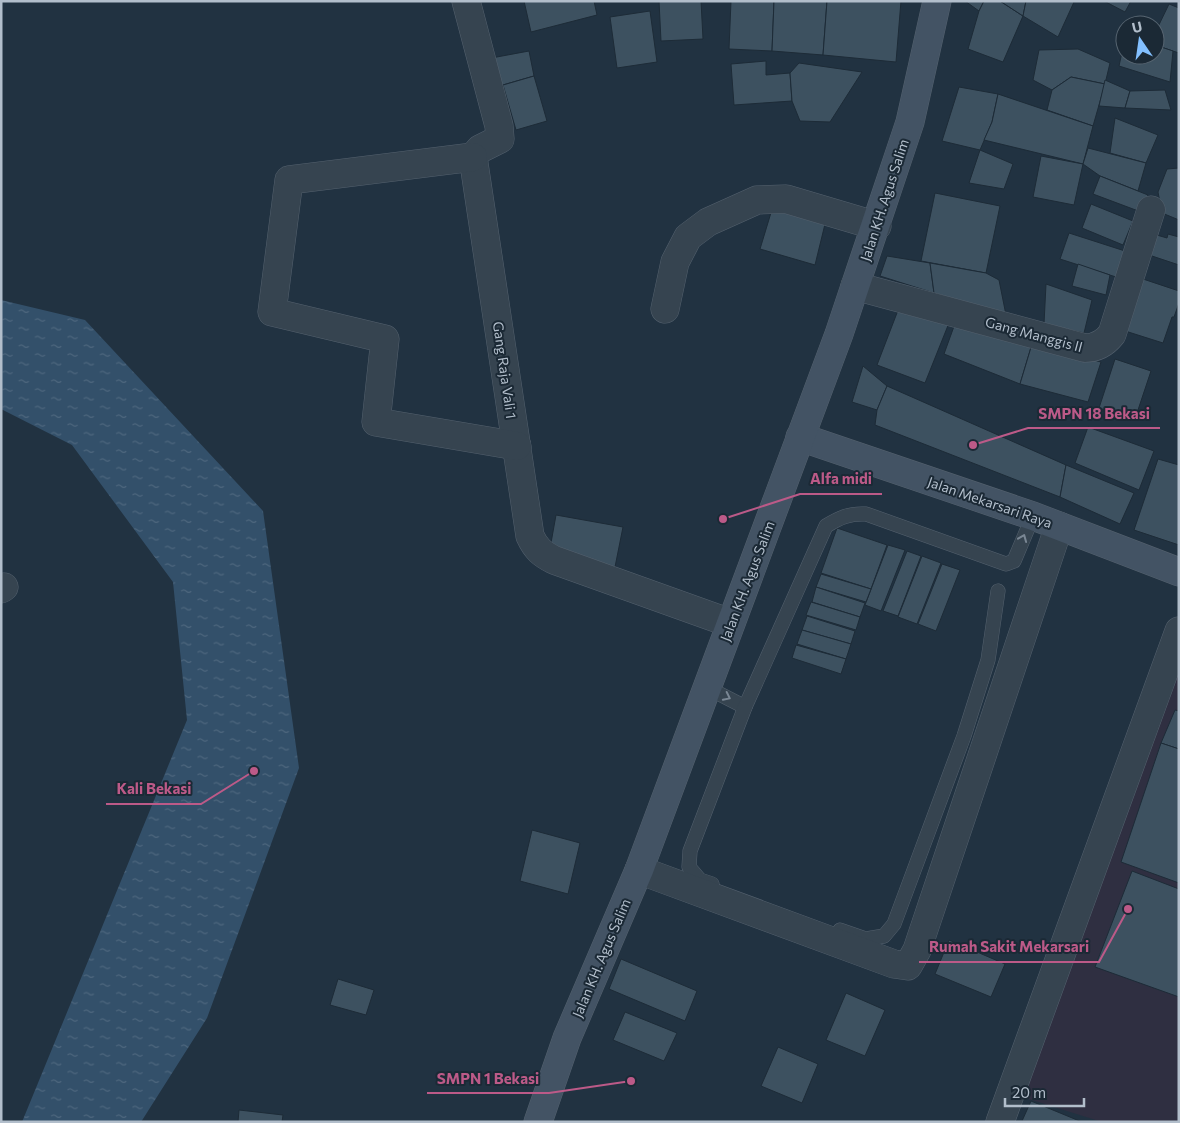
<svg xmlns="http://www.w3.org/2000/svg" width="1180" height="1123" viewBox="0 0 1180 1123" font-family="Commissioner,sans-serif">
<defs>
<pattern id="water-ripples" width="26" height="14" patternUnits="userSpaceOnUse" patternTransform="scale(1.25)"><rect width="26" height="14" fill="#33506a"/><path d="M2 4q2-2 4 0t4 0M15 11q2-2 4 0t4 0" fill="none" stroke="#4e677e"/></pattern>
</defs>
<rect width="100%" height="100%" fill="#213241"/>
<path fill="#2f2f41" d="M1179,630V1122H1102L1010,1093Z"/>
<path fill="url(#water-ripples)" d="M1,300L85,320L263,511L299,768L207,1018L141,1122H22L187,720L173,582L72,445L1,409Z"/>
<g fill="#3d5160" stroke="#1d2b37">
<path d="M524,1H594L597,15L531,32Z"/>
<path d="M659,1H701L703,39L661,41Z"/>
<path d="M731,1H774L772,51L729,49Z"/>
<path d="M774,1H827L823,55L772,51Z"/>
<path d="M827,1H901L896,62L823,55Z"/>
<path d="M965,1H984L979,11Z"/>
<path d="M984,1H1000L1023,16L1003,62L968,49L979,11Z"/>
<path d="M1000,1H1026L1023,16Z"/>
<path d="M1026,1H1072L1074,2L1058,37L1023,16Z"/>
<path d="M1104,1H1131L1125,12Z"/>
<path d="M1169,4L1179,8V53L1155,45V33Z"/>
<path d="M650,11L657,62L617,68L610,17Z"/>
<path d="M1124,43L1125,55H1155V45L1173,51L1170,82L1119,66Z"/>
<path d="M1078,49L1110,63L1105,84L1071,77L1052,90L1033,80L1039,50Z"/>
<path d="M529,51L534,76L503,85H491L486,59Z"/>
<path d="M766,61V75L790,73L792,101L734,105L731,64Z"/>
<path d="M799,63L862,72L830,122L800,121L792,101L790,73Z"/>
<path d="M534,76L547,121L516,130L503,85Z"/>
<path d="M1071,77L1105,84L1093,126L1047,110L1052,90Z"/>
<path d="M1105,80L1130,91L1125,108L1099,106Z"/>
<path d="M959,87L998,94L992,122L980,150L942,141Z"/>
<path d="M1165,90L1171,110L1125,108L1130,91Z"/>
<path d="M998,94L1093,126L1083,164L984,140L992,122Z"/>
<path d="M1115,118L1158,135L1146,163L1110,153Z"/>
<path d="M1088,148L1146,163L1138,191L1100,176L1083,164Z"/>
<path d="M980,150L1013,164L1004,189L969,183Z"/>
<path d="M1041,156L1083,164L1074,205L1033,197Z"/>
<path d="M1179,168V220L1162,213L1158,192L1167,169Z"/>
<path d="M1100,176L1148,195L1141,212L1093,194Z"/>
<path d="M935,193L1000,206L986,273L921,261Z"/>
<path d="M1091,204L1133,221L1123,245L1082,228Z"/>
<path d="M773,206L826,220L815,265L760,249Z"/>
<path d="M1069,233L1125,251L1116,277L1060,259Z"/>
<path d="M1150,233L1167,238L1168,234L1179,237V265L1143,253Z"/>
<path d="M887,256L930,263L934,293L880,276Z"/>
<path d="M930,263L986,273L999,280L1006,315L934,293Z"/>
<path d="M1078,264L1110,275L1106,295L1072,286Z"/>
<path d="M1140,278L1179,291V303L1174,317H1172L1163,343L1122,330Z"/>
<path d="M1046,284L1092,300L1084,333L1044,324Z"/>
<path d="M900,305L949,323L925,383L877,365Z"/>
<path d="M957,318L1032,344L1020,384L944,354Z"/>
<path d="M1032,344L1101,362L1088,402L1020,384Z"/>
<path d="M1115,359L1151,371L1135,419L1099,408Z"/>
<path d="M863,366L887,386L877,410L852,402Z"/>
<path d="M887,386L1066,465L1060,497L875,425L877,410Z"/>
<path d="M1088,427L1154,451L1139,490L1075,463Z"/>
<path d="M1158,459L1179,465V545L1134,530Z"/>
<path d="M1066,465L1134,493L1120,524L1060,497Z"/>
<path d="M556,515L623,527L615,567L549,554Z"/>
<path d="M837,528L887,545L871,589L821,573Z"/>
<path d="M888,545L905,550L881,611L865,605Z"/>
<path d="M907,551L921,556L898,616L883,611Z"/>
<path d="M922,556L941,563L917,624L898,617Z"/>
<path d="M942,564L960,570L936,631L918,624Z"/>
<path d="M821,574L871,589L866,602L816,587Z"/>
<path d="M816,587L865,603L860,617L812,602Z"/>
<path d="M811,602L860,617L856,630L806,615Z"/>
<path d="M807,616L855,631L851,644L802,630Z"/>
<path d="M802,630L851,644L846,659L797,644Z"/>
<path d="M796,645L846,659L841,674L792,658Z"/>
<path d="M1175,710L1179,711V749L1161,743Z"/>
<path d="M1161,743L1179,749V883L1121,862Z"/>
<path d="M532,830L580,843L568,894L520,881Z"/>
<path d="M1132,871L1179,889V997L1095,967Z"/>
<path d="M949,940L1005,964L991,997L935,974Z"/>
<path d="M621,959L697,991L685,1021L609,989Z"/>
<path d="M338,979L374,990L366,1015L330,1005Z"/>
<path d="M846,993L885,1010L865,1056L826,1040Z"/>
<path d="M625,1012L677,1033L664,1061L613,1040Z"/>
<path d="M778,1047L818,1064L802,1103L761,1086Z"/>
<path d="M1031,1101L1082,1122L1022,1121Z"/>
<path d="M239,1110L283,1115L282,1122H238Z"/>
</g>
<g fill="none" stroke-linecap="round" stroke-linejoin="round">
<g stroke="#54616e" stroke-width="15">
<g id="lane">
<path d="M708,688L745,707"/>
<path d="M712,884L700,880L689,867L690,851L745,707L826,526C839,518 849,513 866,514L1006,564L1014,561L1033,516"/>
<path d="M840,930L866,939L884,936L894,924L964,736L988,660L998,591"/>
</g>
</g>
<g stroke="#54616e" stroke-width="29">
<g id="street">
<path d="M466,1L499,126L500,139L480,149L473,157L530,536C536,549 542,554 554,560L730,623"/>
<path d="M473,157L289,180L272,312L385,339L376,422L517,446"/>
<path d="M855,286L1085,348C1097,348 1105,343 1112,334L1151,210"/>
<path d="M665,309L675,262L688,237L708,222L757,200L786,199L877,226"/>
<path d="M1,589L4,587"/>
<path d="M639,870L894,964L908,966L917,950L1059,526"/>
<path d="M1000,1122L1179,631"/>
</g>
</g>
<g stroke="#54616e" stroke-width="29">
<g id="secondary">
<path d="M800,437L1033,516L1179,572"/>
<path d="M538,1122L567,1038L639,870L839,334L910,122L937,1"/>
</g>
</g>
<use href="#lane" stroke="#364450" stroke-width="14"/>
<use href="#street" stroke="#364450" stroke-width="28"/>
<use href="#secondary" stroke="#435364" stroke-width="28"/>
</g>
<defs><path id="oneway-chevron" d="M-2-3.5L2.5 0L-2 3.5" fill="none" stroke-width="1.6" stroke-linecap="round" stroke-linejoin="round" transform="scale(1.25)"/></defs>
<g stroke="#7a8794">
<use href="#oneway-chevron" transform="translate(1023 538) rotate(-68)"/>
<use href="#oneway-chevron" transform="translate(727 697) rotate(26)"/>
</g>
<g text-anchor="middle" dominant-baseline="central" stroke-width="4" stroke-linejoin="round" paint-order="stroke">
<g font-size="14" fill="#b2becb" stroke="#1b2935">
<text transform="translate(884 200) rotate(-72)">Jalan KH. Agus Salim</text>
<text transform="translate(1034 334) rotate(15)">Gang Manggis II</text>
<text transform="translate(505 370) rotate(82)">Gang Raja Vali 1</text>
<text transform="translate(990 502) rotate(19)">Jalan Mekarsari Raya</text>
<text transform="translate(747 581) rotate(-69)">Jalan KH. Agus Salim</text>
<text transform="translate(601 958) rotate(-67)">Jalan KH. Agus Salim</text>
</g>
</g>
<path fill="none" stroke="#bc5a88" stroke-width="2" d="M973 445L1028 428H1160M723 519L800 494H882M254 771L201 804H106M1128 909L1099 962H919M631 1081L549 1093H427"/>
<g fill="#bc5a88" stroke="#1b2935" stroke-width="2">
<circle cx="973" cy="445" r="5"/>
<circle cx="723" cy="519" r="5"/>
<circle cx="254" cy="771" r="5"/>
<circle cx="1128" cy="909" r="5"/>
<circle cx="631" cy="1081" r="5"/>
</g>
<g font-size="15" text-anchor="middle" font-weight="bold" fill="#bc5a88" stroke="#1b2935" stroke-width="4" stroke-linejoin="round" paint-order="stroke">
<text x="1094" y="419">SMPN 18 Bekasi</text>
<text x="841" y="484">Alfa midi</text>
<text x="154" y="794">Kali Bekasi</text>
<text x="1009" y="952">Rumah Sakit Mekarsari</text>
<text x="488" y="1084">SMPN 1 Bekasi</text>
</g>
<rect width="1180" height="1123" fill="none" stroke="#b2becb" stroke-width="5"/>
<g transform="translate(1140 40) rotate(347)"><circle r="24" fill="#1b2935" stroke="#576571"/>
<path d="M0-4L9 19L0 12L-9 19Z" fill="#83c0ff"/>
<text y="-8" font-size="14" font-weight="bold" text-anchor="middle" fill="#b2becb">U</text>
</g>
<path d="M1005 1098v8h79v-8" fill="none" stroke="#b2becb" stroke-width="2.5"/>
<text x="1012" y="1098" font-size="15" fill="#b2becb" stroke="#1b2935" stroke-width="4" paint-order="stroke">20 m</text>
</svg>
